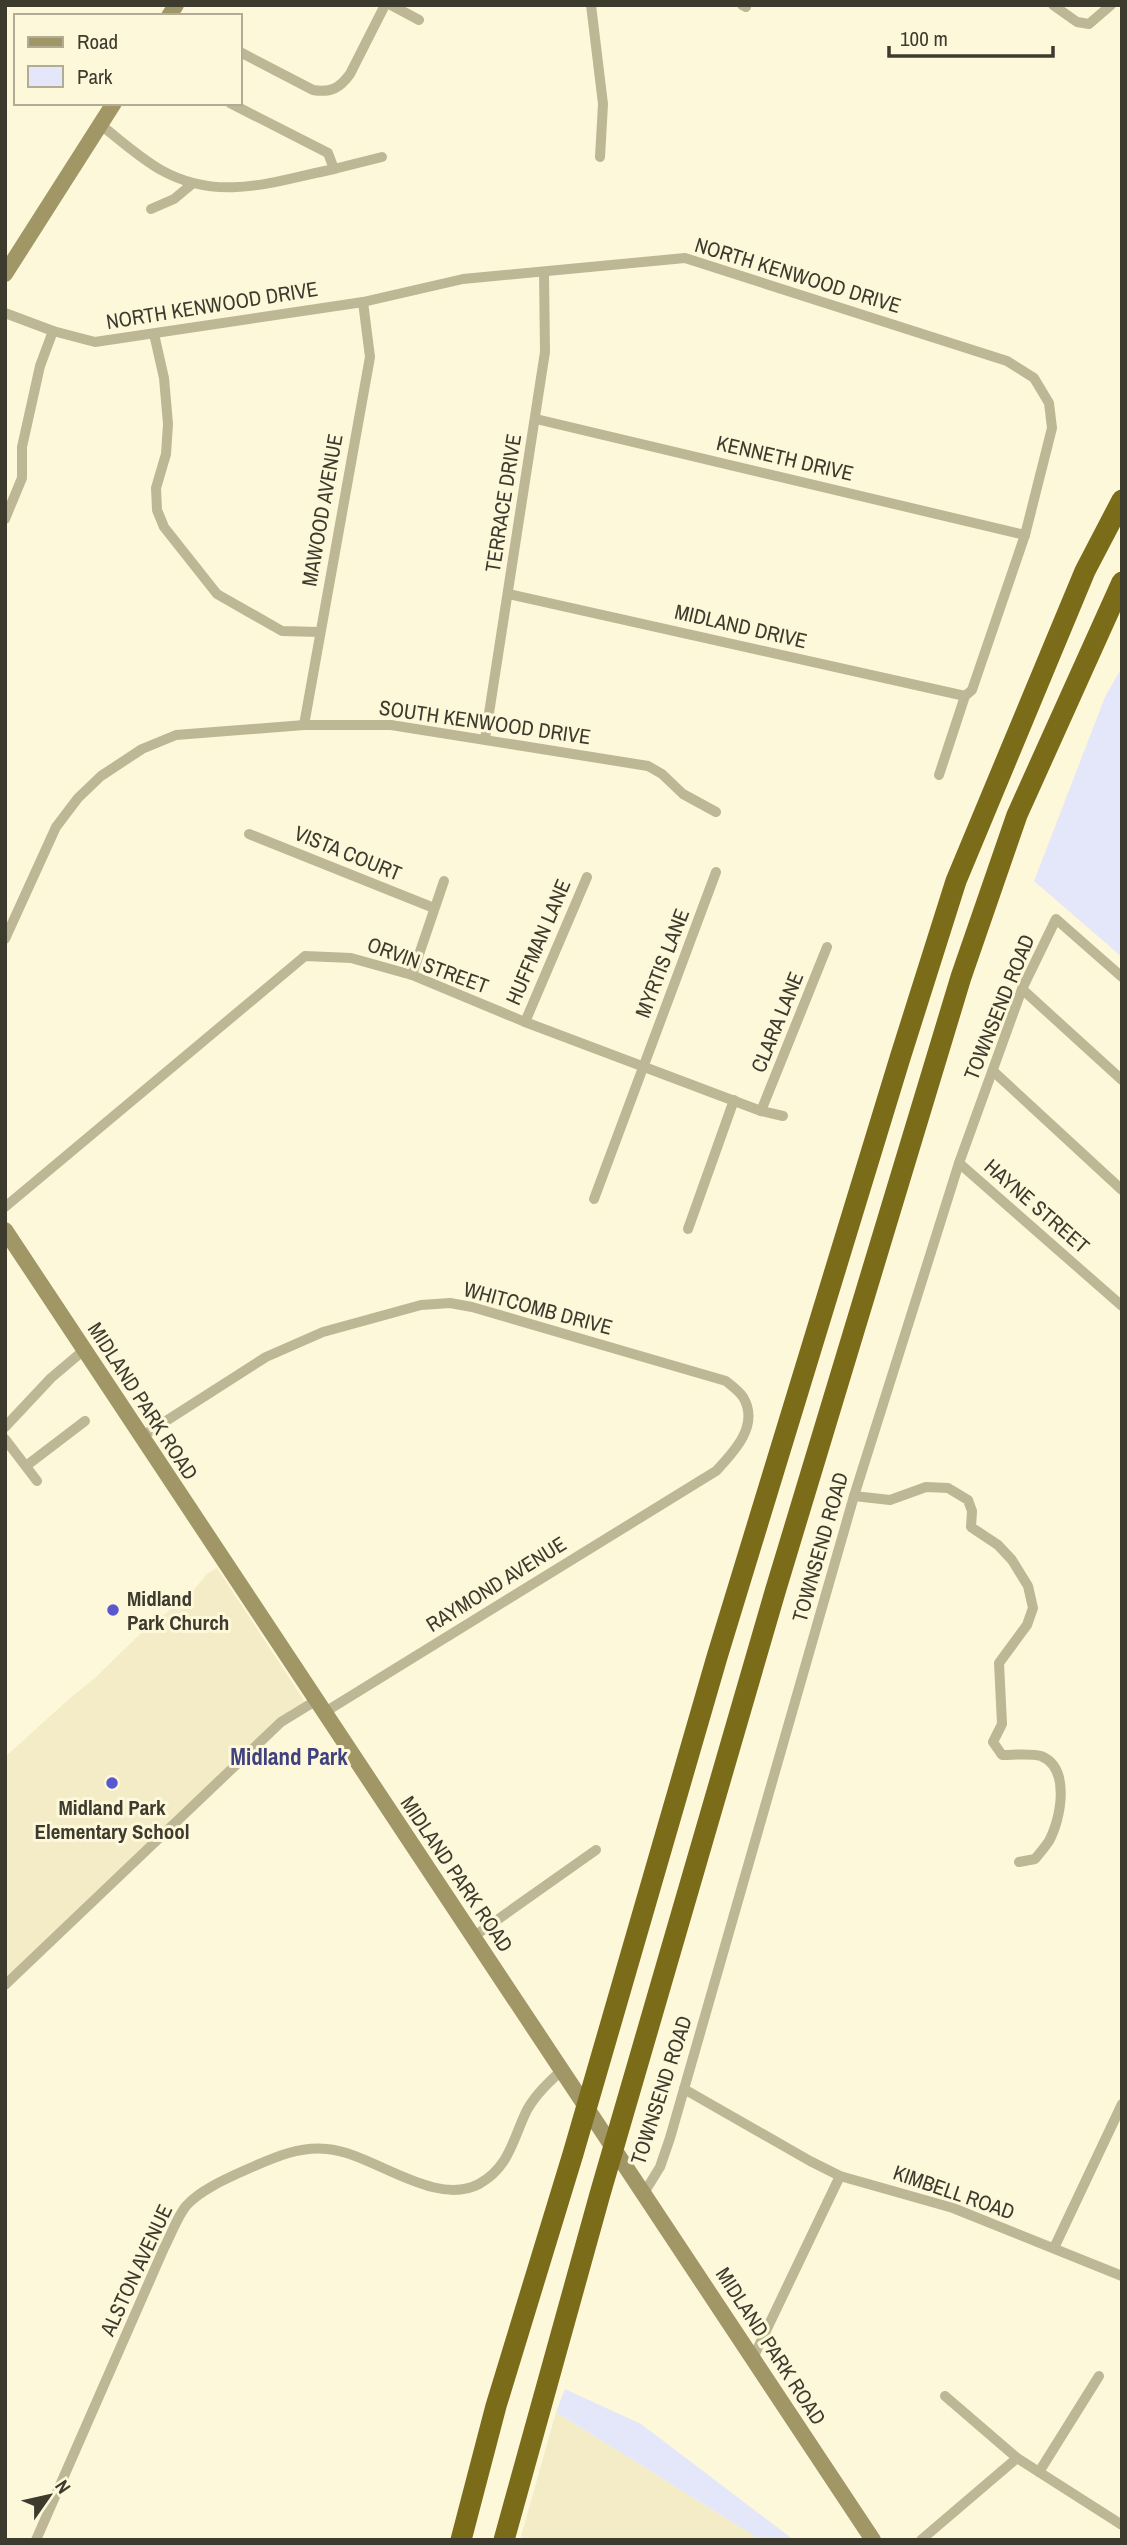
<svg xmlns="http://www.w3.org/2000/svg" width="1127" height="2545" viewBox="0 0 1127 2545" font-family="'Archivo Narrow',sans-serif">
<rect width="100%" height="100%" fill="#fef8da"/>
<g fill="#f3ecc6">
<path d="M217,1568L307,1705L5,1986V1757L69,1699L95,1678L139,1635L191,1593L207,1574Z"/>
<path d="M556,2412L761,2540H520Z"/>
</g>
<g fill="#e4e7f9">
<path d="M1122,667V957L1034,881L1105,697Z"/>
<path d="M565,2389L641,2424L794,2540H761L556,2412Z"/>
</g>
<g fill="none" stroke-linecap="round" stroke-linejoin="round">
<g stroke="#bdb796" stroke-width="10">
<path d="M391,5L419,20"/>
<path d="M591,5L603,104L600,157"/>
<path d="M742,5L746,7"/>
<path d="M1053,5L1077,22L1089,24L1111,5"/>
<path d="M240,52L313,90C331,93 340,88 350,74L385,5"/>
<path d="M101,125C120,140 140,158 161,170C220,203 274,181 334,169L328,153L230,103"/>
<path d="M334,169L382,157"/>
<path d="M151,209L174,199L192,184"/>
<path d="M5,313L53,331L95,342L363,302L463,279L685,258L1007,361L1034,378L1049,403L1052,428L1025,535L972,690L965,696L939,775"/>
<path d="M154,334L164,378L168,424L166,454L156,488L157,510L164,527L217,594L282,631L319,632"/>
<path d="M536,419L1025,535"/>
<path d="M5,519L22,478V447L40,366L53,331"/>
<path d="M508,594L965,696"/>
<path d="M304,725L370,357L363,302"/>
<path d="M485,739L545,352L544,273"/>
<path d="M249,834L434,908"/>
<path d="M5,939L56,827L78,798L101,776L142,749L176,735L304,725H391L648,766L662,774L683,794L716,812"/>
<path d="M412,975L444,881"/>
<path d="M1022,989L1122,1080"/>
<path d="M525,1022L587,877"/>
<path d="M993,1071L1122,1190"/>
<path d="M761,1111L827,947"/>
<path d="M959,1163L1122,1306"/>
<path d="M594,1199L716,872"/>
<path d="M5,1207L305,956L351,958L412,975L525,1022L761,1111L783,1116"/>
<path d="M688,1229L734,1100"/>
<path d="M5,1427L51,1378L84,1350"/>
<path d="M141,1437L266,1357L323,1332L421,1305L450,1303L472,1307L726,1381C732,1386 739,1391 743,1397C760,1425 734,1452 716,1471L325,1712"/>
<path d="M5,1439L37,1481"/>
<path d="M26,1466L85,1421"/>
<path d="M854,1496L890,1500L926,1487L948,1488L968,1500L972,1511L971,1527L998,1545L1012,1560L1028,1586L1033,1608L1027,1625L999,1663L1002,1724L993,1742L1002,1755C1013,1755 1030,1753 1041,1756C1071,1768 1061,1819 1049,1841C1045,1847 1040,1853 1035,1859L1019,1862"/>
<path d="M473,1937L596,1850"/>
<path d="M5,1985L281,1722L317,1700"/>
<path d="M684,2089L810,2161L840,2176L953,2208L1122,2276"/>
<path d="M644,2193L660,2167L670,2138L854,1496L926,1268L959,1163L1022,989L1056,919L1122,977"/>
<path d="M1054,2248L1122,2104"/>
<path d="M753,2358L840,2176"/>
<path d="M945,2396L1017,2458L1122,2525"/>
<path d="M1039,2472L1099,2376"/>
<path d="M36,2540L164,2248C171,2235 177,2217 186,2206C201,2189 230,2177 250,2168C275,2157 300,2146 327,2149C371,2152 434,2208 479,2184C510,2167 513,2138 527,2110C536,2094 549,2082 562,2070"/>
<path d="M921,2540L1017,2458"/>
</g>
<g stroke="#a19766" stroke-width="16">
<path d="M169,16L176,5"/>
<path d="M5,274L114,103"/>
<path d="M5,1230L873,2540"/>
</g>
<g stroke="#7b6c1a" stroke-width="21">
<path d="M461,2540L496,2406L573,2154L717,1657L900,1058L956,881L1085,571L1122,500"/>
<path d="M504,2540L600,2194L775,1592L961,977L1017,815L1122,582"/>
</g>
</g>
<g fill="#5a58d0" stroke="#fef8da" stroke-width="2.5">
<circle cx="113" cy="1610" r="7"/>
<circle cx="112" cy="1783" r="7"/>
</g>
<g text-anchor="middle" dominant-baseline="central" stroke-width="6" stroke-linejoin="round" paint-order="stroke">
<g font-size="21" fill="#3d3a2e" stroke="#fef8da">
<text transform="translate(798 275) rotate(17)">NORTH KENWOOD DRIVE</text>
<text transform="translate(212 305) rotate(-9)">NORTH KENWOOD DRIVE</text>
<text transform="translate(785 458) rotate(13)">KENNETH DRIVE</text>
<text transform="translate(503 503) rotate(-81)">TERRACE DRIVE</text>
<text transform="translate(322 510) rotate(-80)">MAWOOD AVENUE</text>
<text transform="translate(741 626) rotate(13)">MIDLAND DRIVE</text>
<text transform="translate(485 722) rotate(8)">SOUTH KENWOOD DRIVE</text>
<text transform="translate(348 853) rotate(22)">VISTA COURT</text>
<text transform="translate(538 942) rotate(-67)">HUFFMAN LANE</text>
<text transform="translate(662 963) rotate(-69)">MYRTIS LANE</text>
<text transform="translate(428 965) rotate(20)">ORVIN STREET</text>
<text transform="translate(999 1007) rotate(-68)">TOWNSEND ROAD</text>
<text transform="translate(777 1022) rotate(-68)">CLARA LANE</text>
<text transform="translate(1037 1206) rotate(41)">HAYNE STREET</text>
<text transform="translate(538 1308) rotate(15)">WHITCOMB DRIVE</text>
<text transform="translate(143 1401) rotate(57)">MIDLAND PARK ROAD</text>
<text transform="translate(820 1547) rotate(-74)">TOWNSEND ROAD</text>
<text transform="translate(496 1584) rotate(-32)">RAYMOND AVENUE</text>
<text transform="translate(457 1874) rotate(56)">MIDLAND PARK ROAD</text>
<text transform="translate(661 2090) rotate(-72)">TOWNSEND ROAD</text>
<text transform="translate(954 2192) rotate(19)">KIMBELL ROAD</text>
<text transform="translate(136 2270) rotate(-65)">ALSTON AVENUE</text>
<text transform="translate(771 2346) rotate(57)">MIDLAND PARK ROAD</text>
</g>
<g font-size="21" font-weight="bold" fill="#3d3a2e" stroke="#fef8da" text-anchor="start">
<text x="127" y="1598">Midland<tspan x="127" dy="24">Park Church</tspan></text>
<text x="112" y="1807" text-anchor="middle">Midland Park<tspan x="112" dy="24">Elementary School</tspan></text>
</g>
<g font-size="23" font-weight="bold" fill="#3f427e" stroke="#fef8da">
<text x="289" y="1756">Midland Park</text>
</g>
</g>
<rect width="1127" height="2545" fill="none" stroke="#3d3a2e" stroke-width="14"/>
<rect x="14" y="14" width="228" height="91" fill="#fef8da" stroke="#b1ac95" stroke-width="2"/>
<rect x="28" y="37" width="35" height="10" fill="#a19766" stroke="#b1ac95" stroke-width="2"/>
<text x="77" y="49" font-size="21" fill="#3d3a2e">Road</text>
<rect x="28" y="66" width="35" height="21" fill="#e4e7f9" stroke="#b1ac95" stroke-width="2"/>
<text x="77" y="84" font-size="21" fill="#3d3a2e">Park</text>
<g transform="translate(49 2496) rotate(56)" stroke="#fef8da" stroke-width="5" paint-order="stroke">
<path d="M0-5L12 26L0 18L-12 26Z" fill="#3d3a2e"/>
<text y="-10" font-size="19" font-weight="bold" text-anchor="middle" fill="#3d3a2e">N</text>
</g>
<path d="M889 46v10h164v-10" fill="none" stroke="#3d3a2e" stroke-width="3.5"/>
<text x="900" y="46" font-size="21" fill="#3d3a2e" stroke="#fef8da" stroke-width="5" paint-order="stroke">100 m</text>
</svg>
